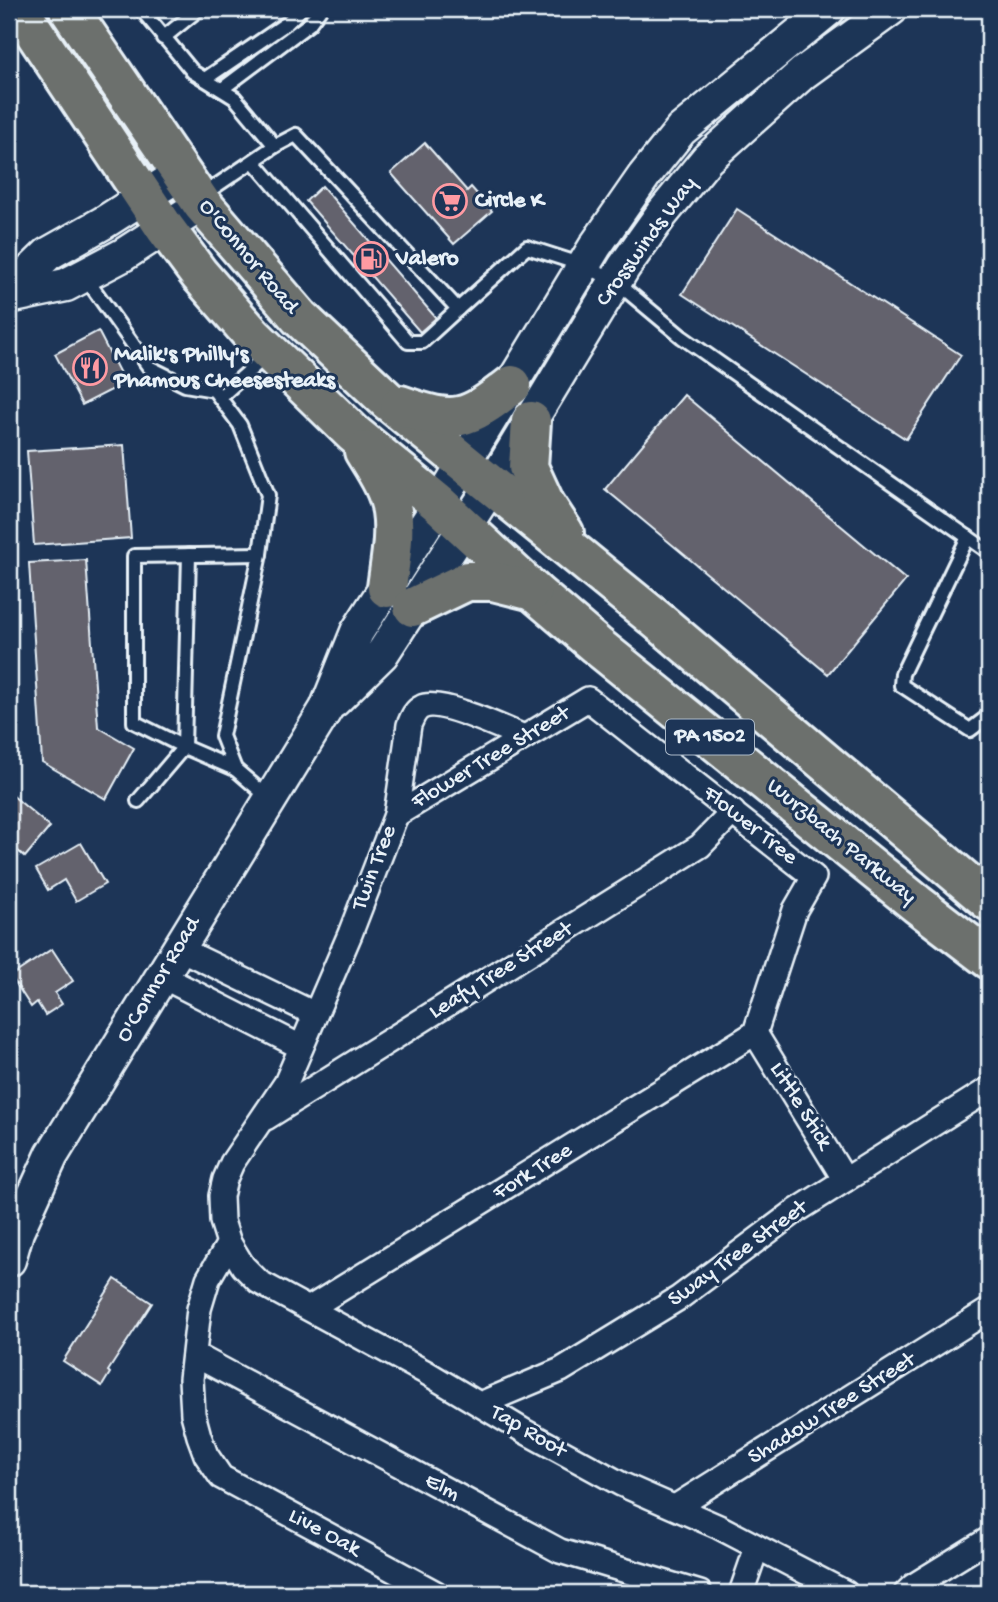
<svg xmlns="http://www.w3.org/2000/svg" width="998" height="1602" viewBox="0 0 998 1602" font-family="'Gochi Hand',sans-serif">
<rect width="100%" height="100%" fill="#1d3557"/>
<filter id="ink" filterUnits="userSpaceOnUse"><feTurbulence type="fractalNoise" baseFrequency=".0143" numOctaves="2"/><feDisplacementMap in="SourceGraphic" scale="14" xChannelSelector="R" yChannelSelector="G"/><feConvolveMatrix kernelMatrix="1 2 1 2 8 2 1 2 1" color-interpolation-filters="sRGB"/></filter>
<g filter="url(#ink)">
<g fill="#63626d" stroke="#e8f1f8" stroke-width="2">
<path d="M425,143L467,191L471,187L492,211L454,244L391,173Z"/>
<path d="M322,186L436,318L420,332L306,201Z"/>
<path d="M737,209L961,355L906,439L682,294Z"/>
<path d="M98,331L125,383L82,405L55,354Z"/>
<path d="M684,395L906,580L828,674L605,489Z"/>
<path d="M124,445L131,538L34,545L27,451Z"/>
<path d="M86,560L98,727L134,748L106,799L42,762L29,563Z"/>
<path d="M12,795L50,827L25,857L9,843V798Z"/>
<path d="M81,843L105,884L76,901L64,880L48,890L36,869Z"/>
<path d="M52,949L73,981L55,993L62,1004L45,1015L37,1002L31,1007L11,976Z"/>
<path d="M115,1279L152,1303L108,1371L110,1373L102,1386L63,1361Z"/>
</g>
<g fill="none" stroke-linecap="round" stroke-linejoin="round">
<g stroke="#e8f1f8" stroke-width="18">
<g id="lane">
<path d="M141,9L193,72L235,98L275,146"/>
<path d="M163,38L199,9"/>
<path d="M205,79L287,23L301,9"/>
<path d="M222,89L309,24L320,9"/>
<path d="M254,162L408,342H422L458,309"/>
<path d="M201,196L275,146L296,135L458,309L527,247L583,265L615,281L682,337L989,552"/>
<path d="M85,277L149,367L185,385L214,390L240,425L268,495L260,554L222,736L235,769L270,799"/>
<path d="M220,397L266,356"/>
<path d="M968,537L902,674L901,685L970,730L986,718L989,712"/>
<path d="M189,555L184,747L235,769"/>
<path d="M138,801L184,747L134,722V556L260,554"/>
</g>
</g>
<g stroke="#e8f1f8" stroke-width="28">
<g id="street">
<path d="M524,737C505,729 439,698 422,707C415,710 412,718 409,725L396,815L350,934L286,1083L232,1163L225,1179L221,1196L222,1221L229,1243L243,1266L259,1282L427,1373L524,1431L621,1484L719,1527L846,1593"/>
<path d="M396,815L588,699L814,877L795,910L755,1033"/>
<path d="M178,948L315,1014"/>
<path d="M161,976L301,1047"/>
<path d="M755,1033L845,1180"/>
<path d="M266,1118L700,846L733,812"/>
<path d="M229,1243L208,1279L199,1309L191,1379L193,1414L199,1436L206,1455L221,1477L436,1593"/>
<path d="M310,1308L755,1033"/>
<path d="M195,1355L560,1551L700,1593"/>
<path d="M480,1404L561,1370L679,1298L793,1213L989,1089"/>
<path d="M675,1507L989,1310"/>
<path d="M741,1593L757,1547"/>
<path d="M906,1593L913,1586L989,1539"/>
</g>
</g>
<g stroke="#e8f1f8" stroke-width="37">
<g id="secondary">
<path d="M9,292L48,254L103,223L180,174"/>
<path d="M9,297L66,285L123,255L202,204"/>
<path d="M334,701L382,654L492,485L624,267L661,215L707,159L803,73L891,9"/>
<path d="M9,1260L17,1232L52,1155L326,709L357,632L439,504L596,245L644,176L681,130L829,9"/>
</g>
</g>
<g stroke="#e8f1f8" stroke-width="44">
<g id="highway">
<path d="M19,9L165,228L199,274L253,336L354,434L439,504L534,592L596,645L917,904L989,959"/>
<path d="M69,9L202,204L299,317L387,400L657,620L989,901"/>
<path d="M400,405C456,425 466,421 512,385"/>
<path d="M531,421L528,467L545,504L564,533"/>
<path d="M364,451C375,469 389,489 392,511C396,536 390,563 387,588"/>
<path d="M413,607L467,581H493L533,591"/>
</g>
</g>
<use href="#lane" stroke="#1d3557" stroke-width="12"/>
<use href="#street" stroke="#1d3557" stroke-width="23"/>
<use href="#secondary" stroke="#1d3557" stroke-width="32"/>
<use href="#highway" stroke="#6c706d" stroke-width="38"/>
</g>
</g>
<defs>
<g id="supermarket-ring" transform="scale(1.75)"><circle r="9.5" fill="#1d3557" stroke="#ff9aa2" stroke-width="1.5"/><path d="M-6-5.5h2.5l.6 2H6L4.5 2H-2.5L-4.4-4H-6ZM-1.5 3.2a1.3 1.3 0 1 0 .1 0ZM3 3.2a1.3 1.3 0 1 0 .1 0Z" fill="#ff9aa2"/></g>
<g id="fuel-ring" transform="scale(1.75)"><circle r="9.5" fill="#1d3557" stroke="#ff9aa2" stroke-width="1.5"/><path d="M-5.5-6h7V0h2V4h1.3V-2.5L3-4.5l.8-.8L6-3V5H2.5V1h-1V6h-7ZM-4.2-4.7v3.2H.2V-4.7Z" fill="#ff9aa2"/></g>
<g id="restaurant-ring" transform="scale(1.75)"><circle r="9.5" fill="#1d3557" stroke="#ff9aa2" stroke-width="1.5"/><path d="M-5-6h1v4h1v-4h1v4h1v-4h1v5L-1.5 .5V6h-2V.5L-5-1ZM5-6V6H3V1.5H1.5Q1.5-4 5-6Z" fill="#ff9aa2"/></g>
</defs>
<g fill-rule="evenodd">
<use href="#supermarket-ring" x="450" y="201"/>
<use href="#fuel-ring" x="371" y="259"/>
<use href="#restaurant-ring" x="90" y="368"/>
</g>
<g text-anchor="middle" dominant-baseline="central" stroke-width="6" stroke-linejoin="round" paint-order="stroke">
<rect fill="#1d3557" stroke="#abb9c8" stroke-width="2" x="666" y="719.5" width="88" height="35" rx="5"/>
<g font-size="21" font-weight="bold" fill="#e8f1f8">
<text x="710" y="737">PA 1502</text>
</g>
<g font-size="23" font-weight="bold" fill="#e8f1f8" stroke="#1d3557" text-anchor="start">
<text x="475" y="201">Circle K</text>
<text x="396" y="259">Valero</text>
<text x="114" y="355">Malik's Philly's<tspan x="114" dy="26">Phamous Cheesesteaks</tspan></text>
</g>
<g font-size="23" fill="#e8f1f8" stroke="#1d3557">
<text transform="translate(647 242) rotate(-54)">Crosswinds Way</text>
<text transform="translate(248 257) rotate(50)">O'Connor Road</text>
<text transform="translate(491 758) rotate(-31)">Flower Tree Street</text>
<text transform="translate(750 826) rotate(38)">Flower Tree</text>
<text transform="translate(841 842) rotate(39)">Wurzbach Parkway</text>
<text transform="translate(375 868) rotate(-69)">Twin Tree</text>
<text transform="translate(501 971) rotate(-32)">Leafy Tree Street</text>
<text transform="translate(159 980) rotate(-59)">O'Connor Road</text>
<text transform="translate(800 1106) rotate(58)">Little Stick</text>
<text transform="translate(533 1172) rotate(-32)">Fork Tree</text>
<text transform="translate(738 1254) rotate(-36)">Sway Tree Street</text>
<text transform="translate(832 1409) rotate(-32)">Shadow Tree Street</text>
<text transform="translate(528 1432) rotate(30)">Tap Root</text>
<text transform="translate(442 1488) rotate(28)">Elm</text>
<text transform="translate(324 1533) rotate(28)">Live Oak</text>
</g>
</g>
<rect width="998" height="1602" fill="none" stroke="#1d3557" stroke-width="35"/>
<rect x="18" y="18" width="963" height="1567" fill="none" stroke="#e8f1f8" stroke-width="2.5" filter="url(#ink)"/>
</svg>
